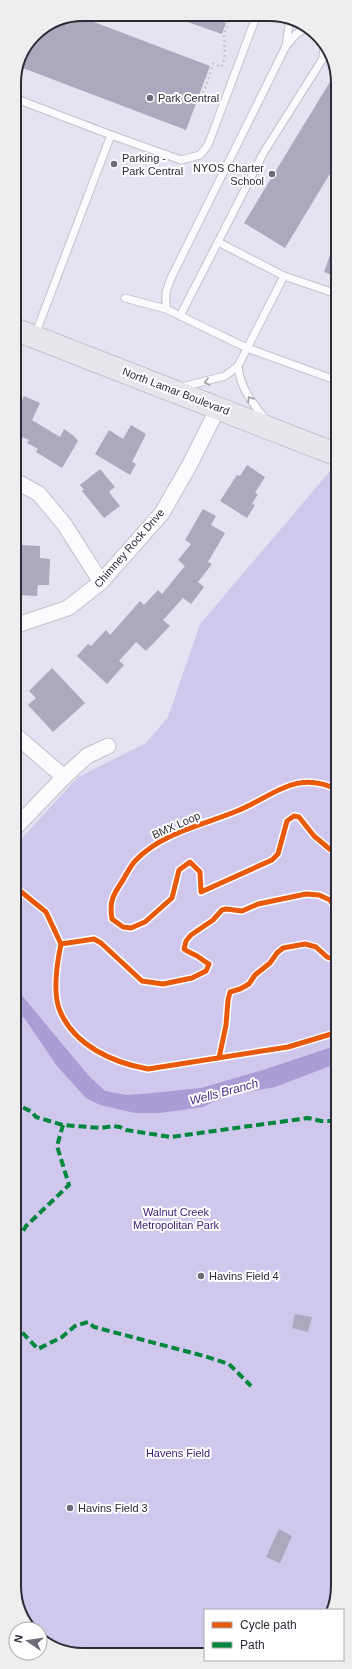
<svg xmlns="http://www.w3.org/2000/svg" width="352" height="1669" viewBox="0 0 352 1669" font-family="Helvetica,sans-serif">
<rect width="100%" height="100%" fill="#e6e2f2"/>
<path fill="#cfc7ec" d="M331,470L338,473V1590L330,1610H205V1654H69L40,1637V1629H30L15,1595L14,847L78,777L146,743L168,717L200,624Z"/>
<path fill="#aa9cd5" d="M14,986L88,1075L105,1091L127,1095L152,1093L201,1088L263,1070L338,1045V1063L275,1087L225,1096L203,1107L160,1113H135L100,1105L86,1098L57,1066L25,1019L14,1009Z"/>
<g fill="#aea8be">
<path d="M209,17L226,23L222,34L179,19Z"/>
<path d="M57,19H86L210,66L186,130L20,67L34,34Z"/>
<path d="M336,72L337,162L285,248L244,223Z"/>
<path d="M336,237H337V277L324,272Z"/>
<path d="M24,396L40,403L32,420L60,437L64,429L74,436L78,441L62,468L36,452L38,449L27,443L29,440L14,434V401L20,404Z"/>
<path d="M131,425L146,434L132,462L136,464L130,475L95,454L109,430L123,439Z"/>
<path d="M247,465L265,477L255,493L258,494L252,504L255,505L247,518L220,501L237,475L240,476Z"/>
<path d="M100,469L115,487L109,492L120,506L104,518L82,491L84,490L80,485Z"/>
<path d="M203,509L216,516L211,525L225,533L208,562L212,564L198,582L204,587L191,604L183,598L163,620L170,626L146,651L136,642L119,661L124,665L107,684L77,656L88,644L91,646L106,630L110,635L140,601L144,605L158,590L162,594L185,566L178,560L191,544L185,540Z"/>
<path d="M20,545L40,546V558L50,559L49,585H38L37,596L19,595L20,583H14V557H20Z"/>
<path d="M52,668L85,703L53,732L28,705L36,698L29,691Z"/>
<path d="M295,1314L312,1317L308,1332L292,1328Z"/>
<path d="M279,1529L292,1536L280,1563L266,1557Z"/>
</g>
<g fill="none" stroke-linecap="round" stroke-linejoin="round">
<g stroke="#c4c0cd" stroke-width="9">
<g id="service">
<path d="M286,46C292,39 298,30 307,29"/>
<path d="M323,57L324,45"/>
<path d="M14,98L111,135L35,335"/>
<path d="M111,135L181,160L200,155L208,145L256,17"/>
<path d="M284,276L337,294"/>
<path d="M125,298L166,309L247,348L338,381"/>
<path d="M166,309V292L171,278L286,46L290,18"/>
<path d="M180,316L218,242"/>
<path d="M238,366C240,388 253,404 266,420"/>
<path d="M182,387L225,376L238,366L284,276L218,242L264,152L327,52"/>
</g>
</g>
<g stroke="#c4c0cd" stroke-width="17">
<g id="minor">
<path d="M14,480L39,494L64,524L101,582"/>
<path d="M14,626L68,608L101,582L162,513L189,466L218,408"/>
<path d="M14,734L64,777"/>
<path d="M14,829L64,777L87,756L108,746"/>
</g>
</g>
<g stroke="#c4c2ca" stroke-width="24">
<path id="primary" d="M14,329L338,455"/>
</g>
<g stroke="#c9c8cd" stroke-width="2.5" stroke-dasharray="2 3" stroke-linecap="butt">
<path d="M217,17L229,22"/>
<path d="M202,98L213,64L221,67L225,57L224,35L230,17"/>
</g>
<use href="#service" stroke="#fbfbfd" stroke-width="7"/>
<use href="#minor" stroke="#fbfbfd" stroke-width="15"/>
<use href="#primary" stroke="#e8e6ed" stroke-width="22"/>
<g stroke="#00873e" stroke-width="4" stroke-dasharray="8 4" stroke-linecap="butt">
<path d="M14,1100L20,1106L32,1112L36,1117L63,1125L101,1128L113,1126L120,1127L126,1130L171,1137L308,1118L321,1121H338"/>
<path d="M14,1238L22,1233L26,1226L69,1185L57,1146L63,1125"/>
<path d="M14,1324L38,1349L62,1337L75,1326L88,1322L94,1327L204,1356L229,1364L251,1386"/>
</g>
<g stroke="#fff" stroke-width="8">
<g id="cycleway">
<path d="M338,790C295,769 274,796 237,811C203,825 162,833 136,860C131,865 127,873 123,880C113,895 109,901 112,919L123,927L131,928L145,922L172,898L179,870L190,862L200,872L201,892L272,860L278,854L287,821L294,816L299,817L314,836L338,856"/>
<path d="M14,886L46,912L61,944L94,939L101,943L142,981L163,984L192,978L206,971L209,964C205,962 203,960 200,958C195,954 189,953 184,949L186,941L191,935L213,920L222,910L226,909L242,911L258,904L306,894L319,895L330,900L334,906L338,908"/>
<path d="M61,944C57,963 52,992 60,1011C74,1045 113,1063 148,1069L288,1047L338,1032"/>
<path d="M219,1058L226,1025L228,1000L230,992L240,989L249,984L255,975L270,963L277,953L283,948L305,944L316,947L327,957L338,961"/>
</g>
</g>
<use href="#cycleway" stroke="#e8590c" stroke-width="5"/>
</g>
<defs><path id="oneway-chevron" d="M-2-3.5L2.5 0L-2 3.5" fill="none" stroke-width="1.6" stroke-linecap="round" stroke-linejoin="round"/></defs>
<g stroke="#9e9da3">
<use href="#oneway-chevron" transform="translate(207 382) rotate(166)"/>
<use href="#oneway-chevron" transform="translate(250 399) rotate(-124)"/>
</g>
<g fill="#6e6a77" stroke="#fff" stroke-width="1.5">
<circle cx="150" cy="98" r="4"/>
<circle cx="114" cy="164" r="4"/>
<circle cx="272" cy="174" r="4"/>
<circle cx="201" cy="1276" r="4"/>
<circle cx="70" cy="1508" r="4"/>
</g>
<g text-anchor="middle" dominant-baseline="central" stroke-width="4" stroke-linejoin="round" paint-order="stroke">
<g font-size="11" fill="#2d2a35" stroke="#fff" text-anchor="start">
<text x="158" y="98">Park Central</text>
<text x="122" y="158">Parking -<tspan x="122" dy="13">Park Central</tspan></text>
<text x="264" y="168" text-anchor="end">NYOS Charter<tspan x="264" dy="13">School</tspan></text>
<text x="209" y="1276">Havins Field 4</text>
<text x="78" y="1508">Havins Field 3</text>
</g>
<g font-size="11" fill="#2d2a35" stroke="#fff">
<text transform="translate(176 391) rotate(21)">North Lamar Boulevard</text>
<text transform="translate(129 548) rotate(-49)">Chimney Rock Drive</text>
<text transform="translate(176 825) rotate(-24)">BMX Loop</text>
</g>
<g font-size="11" fill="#3d1b73" stroke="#fff">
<text x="176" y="1212">Walnut Creek<tspan x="176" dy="13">Metropolitan Park</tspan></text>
<text x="178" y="1453">Havens Field</text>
</g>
<g font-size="12" font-style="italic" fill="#482880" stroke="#fff">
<text transform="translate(224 1092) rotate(-15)">Wells Branch</text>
</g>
</g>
<path d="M0 0H352V1669H0ZM83 21H269A62 62 0 0 1 331 83V1586A62 62 0 0 1 269 1648H83A62 62 0 0 1 21 1586V83A62 62 0 0 1 83 21Z" fill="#eeeeef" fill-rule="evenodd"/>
<path fill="none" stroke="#2d2a35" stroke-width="2" d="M83 21H269A62 62 0 0 1 331 83V1586A62 62 0 0 1 269 1648H83A62 62 0 0 1 21 1586V83A62 62 0 0 1 83 21Z"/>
<rect x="204" y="1609" width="140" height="52" fill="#ffffff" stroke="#abaaae"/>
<rect x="212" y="1622" width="20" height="6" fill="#e8590c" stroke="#abaaae"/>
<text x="240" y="1629" font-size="12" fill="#2d2a35">Cycle path</text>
<rect x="212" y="1642" width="20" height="6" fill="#00873e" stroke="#abaaae"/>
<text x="240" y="1649" font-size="12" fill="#2d2a35">Path</text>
<g transform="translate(28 1641) rotate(283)"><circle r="19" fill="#ffffff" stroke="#abaaae"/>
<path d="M0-3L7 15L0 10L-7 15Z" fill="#6e6a77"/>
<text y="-6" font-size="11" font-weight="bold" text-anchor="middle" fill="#2d2a35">N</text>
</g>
</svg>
